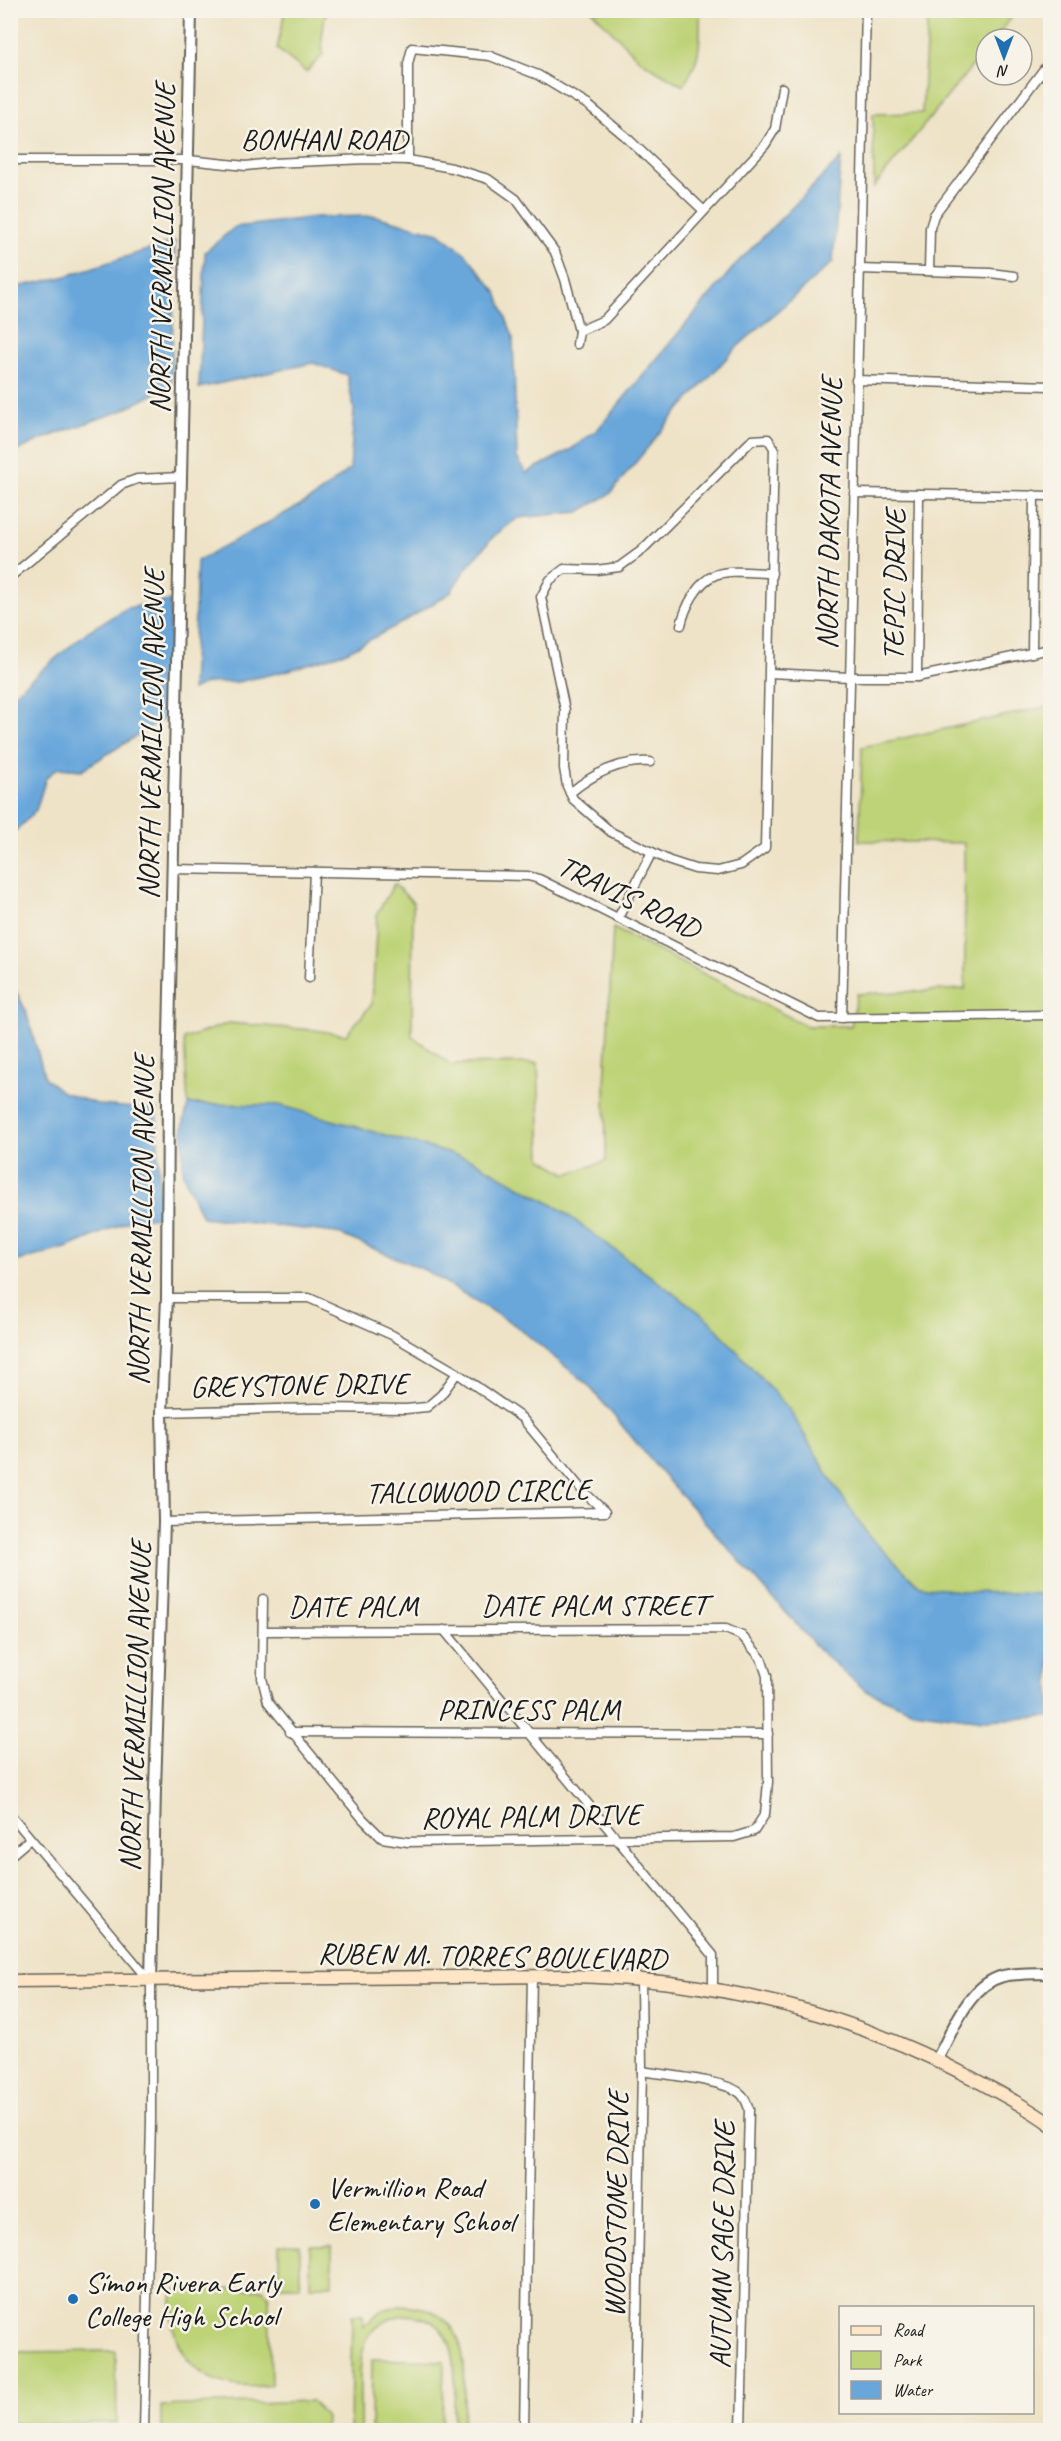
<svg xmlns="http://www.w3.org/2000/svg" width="1061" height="2441" viewBox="0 0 1061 2441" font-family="Caveat,sans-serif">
<rect width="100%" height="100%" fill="#f7f3e8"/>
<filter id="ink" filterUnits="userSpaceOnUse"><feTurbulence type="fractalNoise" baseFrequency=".0167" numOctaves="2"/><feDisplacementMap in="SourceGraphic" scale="12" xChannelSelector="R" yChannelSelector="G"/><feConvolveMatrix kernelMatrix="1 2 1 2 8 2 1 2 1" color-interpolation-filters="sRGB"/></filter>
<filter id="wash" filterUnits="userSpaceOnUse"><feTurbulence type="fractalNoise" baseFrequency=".008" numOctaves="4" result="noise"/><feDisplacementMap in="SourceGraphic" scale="24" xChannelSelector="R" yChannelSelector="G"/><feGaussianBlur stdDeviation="1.35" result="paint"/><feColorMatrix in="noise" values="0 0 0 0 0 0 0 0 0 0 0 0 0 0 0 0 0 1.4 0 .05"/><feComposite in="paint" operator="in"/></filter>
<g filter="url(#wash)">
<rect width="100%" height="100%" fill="#eee3c7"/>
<g fill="#bed377" stroke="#6d784a" stroke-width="1.5">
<path d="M285,11H331L325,15L322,38L323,55L306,72L277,49Z"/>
<path d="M592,11H700C700,43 702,58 683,86L641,61Z"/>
<path d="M928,11H1017L994,39H986V49L874,187L873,114L922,113Z"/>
<path d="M1050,706V1594L967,1592L920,1586L870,1538L831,1480L789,1409L707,1318L558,1208L473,1160L279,1105L188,1104L184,1039L229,1023L314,1030L346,1035L372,1004L377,914L394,884L413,902L412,1036L450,1064L538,1063L541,1158L567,1174L606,1161L605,1085L613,928L807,1026H851L857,994L965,989L964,843L859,841L862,747Z"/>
<rect x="279" y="2245" width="21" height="41"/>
<rect x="310" y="2246" width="22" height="39"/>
<path d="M263,2289L269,2296L271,2385C205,2395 164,2357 173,2290Z"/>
<path d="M399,2305C478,2307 464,2373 463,2430H453C453,2396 466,2334 426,2319C417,2316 408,2314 399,2316C385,2320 370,2329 365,2344C357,2363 361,2408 360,2430H350L352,2315H363V2327L380,2311Z"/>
<path d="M116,2351L117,2423L11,2424V2352Z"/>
<path d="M372,2359L444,2361L442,2430H371Z"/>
<path d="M312,2401L326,2418L325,2430H161V2406Z"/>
</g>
<g fill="#69a7db" stroke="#42627c" stroke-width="1.5">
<path d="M841,158L833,262L735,349L671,419L610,494L579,512L518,518L494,536L465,570L450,593L405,621L347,652L286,671L238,682L207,683L192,690L197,561L313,498L350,469L354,410L347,375L313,363L199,388L205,252L235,227L317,217L375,216L439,233L466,254L497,293L513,337L517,458L526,473L570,450L598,429L737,263Z"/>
<path d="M175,241L171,385L121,411L42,439L11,454V288L63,277Z"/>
<path d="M170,601V715L82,770L58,768L46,778L36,810L11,836V696L88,631L127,608Z"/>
<path d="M11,981L26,1011L45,1078L62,1092L100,1105L157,1110L160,1217L133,1219L69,1247L11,1263Z"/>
<path d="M188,1104L279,1105L473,1160L558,1208L707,1318L789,1409L831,1480L870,1538L920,1586L967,1592L1050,1594V1717L983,1720L913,1711L865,1690L821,1652L664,1476L589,1386L515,1325L425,1270L336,1233L202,1217L183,1174V1127Z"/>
</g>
</g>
<g filter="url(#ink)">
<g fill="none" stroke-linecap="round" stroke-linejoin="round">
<g stroke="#666258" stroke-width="11">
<g id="minor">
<path d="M10,160H188L246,166L272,163L367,159L408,160L452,168L488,179L516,199L555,252L565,279L579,331"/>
<path d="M408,160V64L412,48L490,56L538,75L588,105L625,136L703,210"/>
<path d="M859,269L990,273L1014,276"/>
<path d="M929,271L930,228L934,215L1050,61"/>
<path d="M577,344L579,331L604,320L765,145L775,129L782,88"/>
<path d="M856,380L1050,386"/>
<path d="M768,439L774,448L765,848L741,865L718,871L695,869L670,861L611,832L573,799L567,786L564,768L565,710L541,597L550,580L564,569L596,570L619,567L641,551L752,440Z"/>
<path d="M854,493L1050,496"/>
<path d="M10,577L121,485L137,479L181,477"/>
<path d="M681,625C685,608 697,582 715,575C731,569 755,573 772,573"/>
<path d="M1032,653L1034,495"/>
<path d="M770,673L849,677H917L1050,649"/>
<path d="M917,677L919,494"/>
<path d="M570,793C593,774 619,760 650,762"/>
<path d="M172,869L528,876L539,879L819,1018L1050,1015"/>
<path d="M618,918L652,852"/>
<path d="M309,978L314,872"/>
<path d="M842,1018L866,10"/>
<path d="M162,1412L316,1408L406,1409L427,1407L441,1395L457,1373"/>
<path d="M164,1522L605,1512L582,1490L522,1418L457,1373L392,1335L309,1298H167"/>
<path d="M444,1630L713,1955V1988"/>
<path d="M263,1631L726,1629L742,1636L761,1658L767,1676L768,1782L765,1814L754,1831L734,1837L408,1842L382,1838L363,1819L268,1702L262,1678L263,1599"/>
<path d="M290,1732L768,1734"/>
<path d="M10,1814L151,1982V2120L144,2430"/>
<path d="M10,1856L30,1839"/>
<path d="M642,2071C665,2075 724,2080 740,2093C745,2097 747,2103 749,2109L741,2430"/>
<path d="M524,2430L532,1976"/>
<path d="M635,2430L642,2071L641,1979"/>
</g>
</g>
<g stroke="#666258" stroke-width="14">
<g id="tertiary">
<path d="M151,1982L155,1788L164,1522L162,1412L167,1298L168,1084L191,10"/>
<path d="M937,2059C953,2031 968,1985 1003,1976C1018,1973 1035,1973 1050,1973"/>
</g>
</g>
<g stroke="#666258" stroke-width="15">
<path id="secondary" d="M10,1981L567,1976C709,1978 846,2011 972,2078C999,2093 1026,2106 1050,2124"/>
</g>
<use href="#minor" stroke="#fff" stroke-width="8"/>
<use href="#tertiary" stroke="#fff" stroke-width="10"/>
<use href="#secondary" stroke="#fde5c5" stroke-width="12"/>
</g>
</g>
<g fill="#1f6fb2" stroke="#f7f3e8" stroke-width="2">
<circle cx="315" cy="2204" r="6"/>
<circle cx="73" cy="2299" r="6"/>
</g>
<g text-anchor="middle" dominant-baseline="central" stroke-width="5" stroke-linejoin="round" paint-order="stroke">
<g font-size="30" fill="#1c1c1c" stroke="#f7f3e8">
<text x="324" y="139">BONHAN ROAD</text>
<text transform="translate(162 248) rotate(-89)">NORTH VERMILLION AVENUE</text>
<text transform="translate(829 513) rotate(-89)">NORTH DAKOTA AVENUE</text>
<text transform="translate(894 585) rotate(-89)">TEPIC DRIVE</text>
<text transform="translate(151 734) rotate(-89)">NORTH VERMILLION AVENUE</text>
<text transform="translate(629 897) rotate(26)">TRAVIS ROAD</text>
<text transform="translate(141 1220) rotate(-89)">NORTH VERMILLION AVENUE</text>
<text transform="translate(299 1385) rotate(-1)">GREYSTONE DRIVE</text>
<text transform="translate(478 1491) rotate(-1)">TALLOWOOD CIRCLE</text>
<text x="594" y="1605">DATE PALM STREET</text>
<text x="353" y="1606">DATE PALM</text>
<text transform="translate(135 1706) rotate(-88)">NORTH VERMILLION AVENUE</text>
<text x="529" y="1709">PRINCESS PALM</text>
<text transform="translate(531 1816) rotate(-1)">ROYAL PALM DRIVE</text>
<text transform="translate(492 1956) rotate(1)">RUBEN M. TORRES BOULEVARD</text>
<text transform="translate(616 2204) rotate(-89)">WOODSTONE DRIVE</text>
<text transform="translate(722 2245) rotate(-89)">AUTUMN SAGE DRIVE</text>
</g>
<g font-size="30" fill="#1c1c1c" stroke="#f7f3e8" text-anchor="start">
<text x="327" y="2187">Vermillion Road<tspan x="327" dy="34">Elementary School</tspan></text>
<text x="85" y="2282">Símon Rivera Early<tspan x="85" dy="34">College High School</tspan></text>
</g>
</g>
<rect width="1061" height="2441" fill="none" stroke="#f7f3e8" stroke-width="36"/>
<rect x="839" y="2306" width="195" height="108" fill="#f7f3e8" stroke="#9f9d96" stroke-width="1.5"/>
<rect x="851" y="2326" width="30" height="9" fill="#fde5c5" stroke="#9f9d96" stroke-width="1.5"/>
<text x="893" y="2336" font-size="18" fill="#1c1c1c">Road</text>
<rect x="851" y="2351" width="30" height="18" fill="#bed377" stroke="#9f9d96" stroke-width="1.5"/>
<text x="893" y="2366" font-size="18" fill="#1c1c1c">Park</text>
<rect x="851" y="2381" width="30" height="18" fill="#69a7db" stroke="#9f9d96" stroke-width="1.5"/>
<text x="893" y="2396" font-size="18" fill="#1c1c1c">Water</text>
<g transform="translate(1004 57) rotate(180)"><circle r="28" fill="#f7f3e8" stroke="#9f9d96" stroke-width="1.5"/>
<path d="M0-4.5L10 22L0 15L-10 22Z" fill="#1f6fb2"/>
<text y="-9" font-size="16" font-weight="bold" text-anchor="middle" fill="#1c1c1c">N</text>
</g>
</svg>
